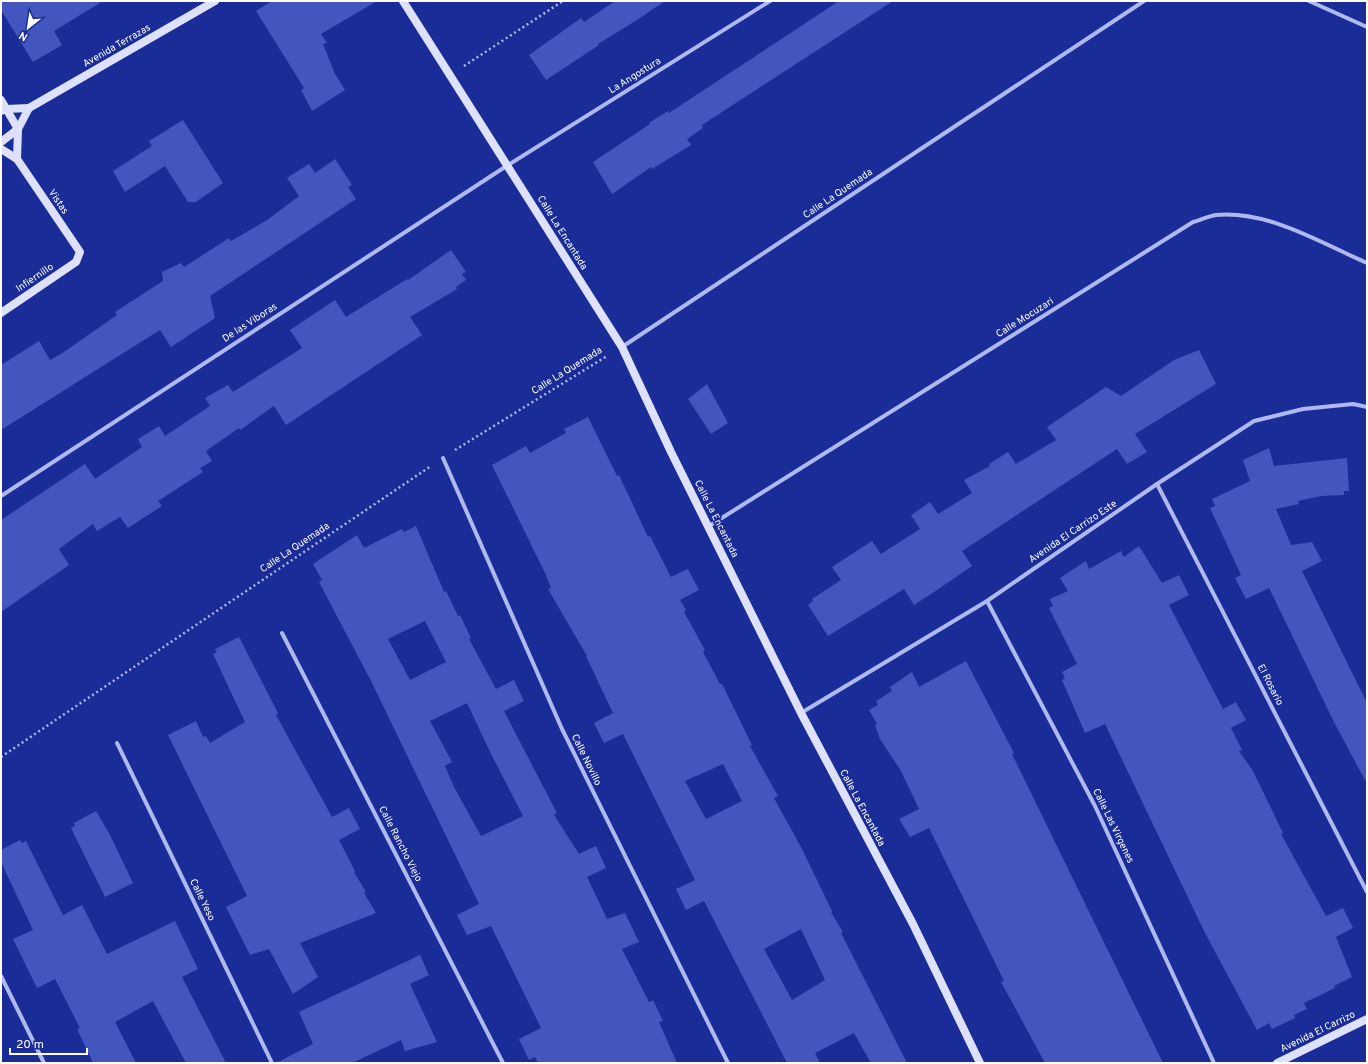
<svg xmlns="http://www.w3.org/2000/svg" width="1368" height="1064" viewBox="0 0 1368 1064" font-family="Overpass,sans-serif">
<rect width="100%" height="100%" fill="#1a2c98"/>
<g fill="#4356bf" fill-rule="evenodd">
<path d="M1,1H103L54,31L62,45L33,62L1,10Z"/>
<path d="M272,1H377L321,34L327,43L323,44L335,74L345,90L312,111L301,90L304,88L256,11Z"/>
<path d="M615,1H665L637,20L598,44L599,45L546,80L529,55L581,18L584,22Z"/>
<path d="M839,1H893L702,125L703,128L687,139L691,145L652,169L651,167L612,194L593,162L650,124L649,123L668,111L669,113Z"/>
<path d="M183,120L223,183L196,202H188L165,166L125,192L113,171L152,146L149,141Z"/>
<path d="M335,159L352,185L348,187L356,199L210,296L215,318L171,347L160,330L1,430V365L39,341L50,360L61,354L117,315L115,312L163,281L162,272L181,263L184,267L229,238L231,241L267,220L299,196L287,178L309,164L315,173Z"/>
<path d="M451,250L466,272L462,274L466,280L456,287L457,289L410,317L422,335L286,425L274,406L240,430L239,428L206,451L212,461L200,468L203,472L158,501L162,506L128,528L120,517L97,531L93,524L59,549L69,565L1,612V520L85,464L95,479L142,447L138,439L159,426L165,436L210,406L205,398L228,385L233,392L302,348L290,330L335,300L346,317L407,279L408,280Z"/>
<path d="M1199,350L1216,384L1135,434L1147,452L1127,464L1117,449L962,551L972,566L934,592L914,605L904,589L828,636L808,605L813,601L812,599L841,580L832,567L872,541L881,554L920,529L911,515L930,502L938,514L972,493L964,480L990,466L989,464L1008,452L1016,464L1056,440L1047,427L1106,387L1121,396L1174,360Z"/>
<path d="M707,384L728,423L711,434L688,399Z"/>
<path d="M588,417L617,476L619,475L648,537L650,536L671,577L688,569L699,590L680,600L686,610L684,612L705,650L703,652L720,684H722L752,745L750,746L778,796L774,798L802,849L832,911L831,912L843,932L841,933L907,1063H871L854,1033L815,1053L820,1063H787L704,901L686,910L676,889L695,880L623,734L604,743L594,723L613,713L586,656H587L548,589L551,588L545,573L492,465L526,446L530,453L566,433L564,429ZM723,764L742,801L706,819L685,781ZM801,929L825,980L792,1000L764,949Z"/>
<path d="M1269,448L1274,466L1347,458L1349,491H1344V495L1321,496L1298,501L1299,504L1276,509L1291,545L1312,542L1322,561L1302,571L1367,703V784L1334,722L1269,588L1246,599L1235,578L1241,575L1210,508L1215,506L1212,499L1250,481L1243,460Z"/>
<path d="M416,526L444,592L446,591L458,616L460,615L471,638L469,639L496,689L514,680L524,701L504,711L557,813L554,815L579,854L596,846L606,868L587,877L607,919L625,913L639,942L622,949L649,1002L653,1000L663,1021L659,1022L677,1063H538L535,1057L529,1060L519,1039L541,1028L491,926L467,935L457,915L479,904L371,681L319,582L322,580L313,564L357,535L364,548L402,529L404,532ZM425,621L446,662L410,680L388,639ZM467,703L491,754L523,816L481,836L454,787L445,766L452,762L430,721Z"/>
<path d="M1139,546L1162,583L1179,575L1189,595L1169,605L1223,709L1236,702L1246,720L1231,728L1242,750L1239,751L1253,771L1283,833L1281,834L1326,916L1343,908L1353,928L1336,937L1352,977L1334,986L1335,988L1304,1003L1307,1009L1294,1015L1295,1018L1272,1029L1269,1023L1257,1030L1204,931L1105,724L1085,733L1062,680L1065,678L1062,672L1077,664L1049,608L1053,606L1050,599L1068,591L1060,578L1086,561L1089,569L1121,551L1124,557Z"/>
<path d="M239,637L278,713L276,715L332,817L349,808L360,829L339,840L355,871L354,872L366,892L364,893L376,913L300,943L318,977L293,994L269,949L250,955L226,907L247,896L168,735L196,721L203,737L206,736L210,743L245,722L213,654L217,652L215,649Z"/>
<path d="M966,661L1014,753L1012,754L1163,1063H1045L1001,982L1004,981L929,828L910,837L899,819L919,809L901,771L880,739L875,725L877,724L869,710L878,705L876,701L892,691L890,687L912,672L919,687Z"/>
<path d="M96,811L110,835L133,883L105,897L71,828L75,826L74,823Z"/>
<path d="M20,840L22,843L26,841L63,915L82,905L107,954L175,921L198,969L182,977L226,1063H186L153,1001L115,1022L136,1063H93L77,1029L80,1028L55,979L37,988L13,939L33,930L1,862V850Z"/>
<path d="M420,955L429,975L410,984L437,1042L405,1051L401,1040L352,1063H276L313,1044L299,1012Z"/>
</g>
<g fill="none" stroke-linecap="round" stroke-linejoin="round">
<g stroke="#afb9f0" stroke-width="2.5" stroke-dasharray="2 3" stroke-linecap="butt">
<path d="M464,66L563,1"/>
<path d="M455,450L607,356"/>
<path d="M1,757L431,466"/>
</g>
<g stroke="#afb9f0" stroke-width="4">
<path d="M1309,1L1367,27"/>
<path d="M622,347L1144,1"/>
<path d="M443,458L562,729L728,1063"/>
<path d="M1157,484L1367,892"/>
<path d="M1,496L508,165L770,1"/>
<path d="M709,526L1193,222C1200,220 1209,216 1216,215C1268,210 1321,243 1367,263"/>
<path d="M987,601L1095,806L1214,1063"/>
<path d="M282,633L503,1063"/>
<path d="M801,713L987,601L1157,484L1254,421L1303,409L1353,404L1367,407"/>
<path d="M117,743L272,1063"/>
<path d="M1,976L44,1063"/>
</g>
<g stroke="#dde1fb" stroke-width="8">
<path d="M403,1L622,347L671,452L801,713L913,924L980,1063"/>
<path d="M1,100L18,129"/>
<path d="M1,111L6,109L29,108L215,1"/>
<path d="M1,142L18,129L29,108"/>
<path d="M1,149L17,159L80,252L76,262L1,313"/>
<path d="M17,159L18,129"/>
<path d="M1277,1063L1367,1019"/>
</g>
</g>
<g text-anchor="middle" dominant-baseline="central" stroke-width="3.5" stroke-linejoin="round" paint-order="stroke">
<g font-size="10" fill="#fff" stroke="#1a2c98">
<text transform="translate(117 46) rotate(-30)">Avenida Terrazas</text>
<text transform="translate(635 76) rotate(-32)">La Angostura</text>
<text transform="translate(838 194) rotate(-34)">Calle La Quemada</text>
<text transform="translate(58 202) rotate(56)">Vistas</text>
<text transform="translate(562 233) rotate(58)">Calle La Encantada</text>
<text transform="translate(35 278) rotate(-34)">Infiernillo</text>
<text transform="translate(1025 318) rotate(-32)">Calle Mocuzari</text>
<text transform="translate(250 323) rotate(-33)">De las Viboras</text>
<text transform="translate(567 371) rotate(-32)">Calle La Quemada</text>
<text transform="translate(716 519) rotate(63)">Calle La Encantada</text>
<text transform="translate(1073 532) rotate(-34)">Avenida El Carrizo Este</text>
<text transform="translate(295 548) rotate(-34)">Calle La Quemada</text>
<text transform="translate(1270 685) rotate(63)">El Rosario</text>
<text transform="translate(586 760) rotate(64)">Calle Novillo</text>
<text transform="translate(862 808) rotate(62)">Calle La Encantada</text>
<text transform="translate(1113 826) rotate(64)">Calle Las Virgenes</text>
<text transform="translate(400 844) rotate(63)">Calle Rancho Viejo</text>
<text transform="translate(202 900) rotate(64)">Calle Yeso</text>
<text transform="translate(1318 1032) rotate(-26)">Avenida El Carrizo</text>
</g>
</g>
<rect width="1368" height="1064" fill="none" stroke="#ffffff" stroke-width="4"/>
<g transform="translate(28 28) rotate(210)" stroke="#1a2c98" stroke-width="3" paint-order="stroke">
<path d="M0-3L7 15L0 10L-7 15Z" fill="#ffffff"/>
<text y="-6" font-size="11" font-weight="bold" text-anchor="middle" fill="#ffffff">N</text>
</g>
<path d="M10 1048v6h77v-6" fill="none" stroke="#ffffff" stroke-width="2"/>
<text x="16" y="1048" font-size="12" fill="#ffffff" stroke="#1a2c98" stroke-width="3" paint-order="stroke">20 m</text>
</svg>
